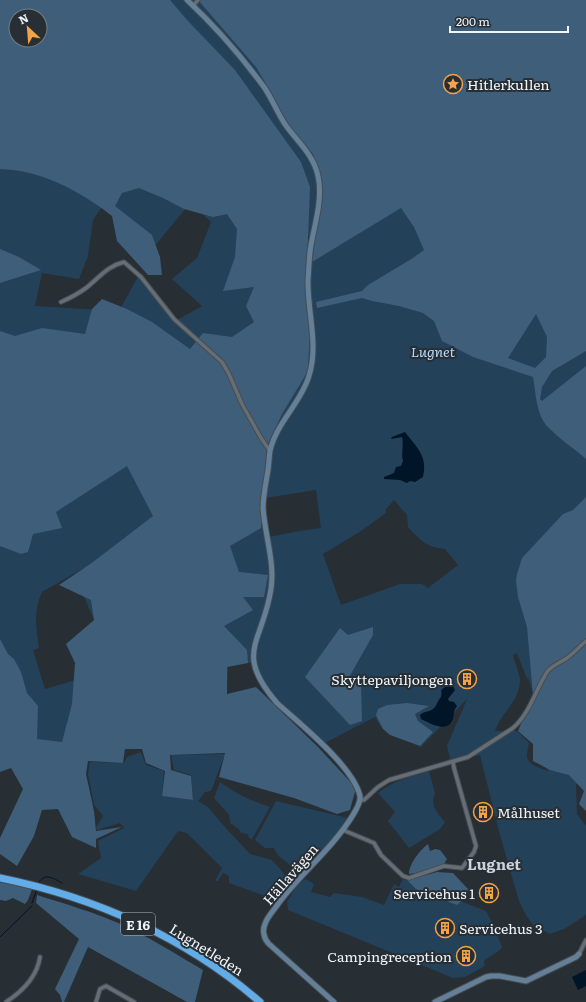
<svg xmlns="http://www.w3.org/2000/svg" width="586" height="1002" viewBox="0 0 586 1002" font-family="Literata,serif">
<rect width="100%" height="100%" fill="#272e34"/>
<g fill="#24415a" fill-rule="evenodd">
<path d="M0,0H586V786L576,784L577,814L586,826V915L564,929L550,934L533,925L526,915L519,901L500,835L480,755L451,762L447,746L467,699L421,747L381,727L375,717L321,745L275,702L253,662L228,667L227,692L192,710L78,743L0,746ZM16,16H40V40H16ZM190,203L211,222L197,258L172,279L202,306L177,320L140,273L119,311L35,306L42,273L79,279L88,256L93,220L102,207L150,252ZM276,233L312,236L309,260ZM316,490L321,528L299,531L269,537L265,520V498ZM394,500L407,515L408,527C421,541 426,547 445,549L458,565L428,588L422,584H400L341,605L323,554L361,531L386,513V509ZM84,568L81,590L95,622L79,679L45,689L33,650L39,648C36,627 33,613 42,592ZM517,653L527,679L528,677L534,697L538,760L549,771C542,769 529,766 527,757C527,753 528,747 529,743L517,731H495C502,711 520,702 520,679C519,672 515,663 513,655Z"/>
<path d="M141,752L146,765L164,771L162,796L193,800L191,775L174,770L171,755L225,754L211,791L205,792L198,801L208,807L225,827L250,854L272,860L288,878L281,888V895L276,900L229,883V876L223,873L218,881H215L222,868L187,833L178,831L136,891L78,874L101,858L98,841L124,828L120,823L97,830L96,827L103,816L94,805L88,774L90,762L124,763L127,757Z"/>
<path d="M429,771L435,793C430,806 437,812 445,822L440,829L409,848L388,821L395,812L378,793C393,781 410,777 429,771Z"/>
<path d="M220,782C238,795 250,800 270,807L252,839L249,838L248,834L241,833L239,829L230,823L229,815L214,798Z"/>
<path d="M276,801L348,818L329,844L295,872C289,860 280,862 274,848H265L255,840Z"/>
<path d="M306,879L314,884L311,892L330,897L334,893L362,897L384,905L394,884L399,887L403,879L486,911L494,926L492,931L498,937L502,947L500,950L485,960L484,962L485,965L483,967L465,977L453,978L288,910L287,902L298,884Z"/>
</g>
<g fill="#3e5e79" fill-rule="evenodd">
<path d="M0,0H170L188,21L235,70L301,162L310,187L306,292L310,323L308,371L282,414L267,446L261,528L230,546L239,572L268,575L264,597H243L253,610L224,626L247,650L248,663L227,667V694L256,687L318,747L356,788L350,810L337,814L294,798L219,777L225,753L170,755L171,770L191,776L193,800L162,796L165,771L146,763L142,749H125L123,763L88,761L86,774L94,811L96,831L122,827L96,839V848L72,837L58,809L42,810L34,836L17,866L0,854V838L23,789L11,768L0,772V639L8,654L14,659L21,672L27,693L38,706L37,739L62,742L72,704L75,663L66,644L94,620L91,600L59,585L93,562L153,516L127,466L56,512L62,528L33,534L28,552L21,554L0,546V331L15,336L42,328L85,334L92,309L102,299L127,309L152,322L190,349L203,333L232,337L254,322L246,306L254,287L223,291L235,257L237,229L227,214L213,217L184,209L163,198L139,188L122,193L115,206L152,235L160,257L162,275H148L117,241L112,216C80,191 41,170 0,169ZM16,16H40V40H16Z"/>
<path d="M198,0H586V351L552,371L542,387L540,399L542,401L586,366V459C574,448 559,439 548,427C536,415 536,393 533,377L473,357L442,341L434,321L423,313L399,306L372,301L362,298L317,308L316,302L362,291L368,285L413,258L424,250L414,227L401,208L312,262L322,185L313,154L287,124L276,105L272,94L256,67ZM536,314L547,337L546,357L535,368L508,358Z"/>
<path d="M0,249L19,257L41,270L0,283Z"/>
<path d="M586,497V811L579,804L584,791L569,775L550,770L533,761V744L518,731L533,695L527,627L518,597L516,581L517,574L522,558L563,514L573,510Z"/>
<path d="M373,627V635L348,679L361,683L362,721L350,725L305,677L340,628L348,635Z"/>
<path d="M407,703L429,706L415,714L418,721L433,732L420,746L390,735L383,729L376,715L378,709L387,705Z"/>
<path d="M428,844L430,851L435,849L440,850L447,859L444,864L418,873L409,874C409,864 420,850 428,844Z"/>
<path d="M437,872L453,873L468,889L467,896L457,905L416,889L407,880Z"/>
<path d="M0,882L28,887L32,889L28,900L25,904L13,898L6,901L0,900Z"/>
<path d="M37,895C66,904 96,913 123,925C151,938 177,955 203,970L195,1002H187L88,947L64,1002H62L60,995L55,989L79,939L36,903Z"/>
</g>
<g fill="#001527">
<path d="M405,432C417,448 428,456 423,477L415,482L410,481L407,483L400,480L384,479V477L394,473L396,467L401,466L403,461C401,453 404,445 402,437L391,439L392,437Z"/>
<path d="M447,686H453L455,690L448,699L449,701L454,702L457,706C452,712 455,716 452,721C446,733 429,723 421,719L420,715C424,711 429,712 433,709C437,706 437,701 441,697C443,690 438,691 447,686Z"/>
<path d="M586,970V986L578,990L572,977Z"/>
</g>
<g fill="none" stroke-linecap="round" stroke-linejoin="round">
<g stroke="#001527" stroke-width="1">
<path d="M38,884C44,872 53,878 62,883"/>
<path d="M32,903L37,889"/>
<path d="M0,937L32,906"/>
</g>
<g stroke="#454c51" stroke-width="5.5">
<g id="street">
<path d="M193,6L198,0"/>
<path d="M61,302C70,298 78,294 86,288C99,278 107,266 124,262L141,277L174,319L222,362L229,374L242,404L261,438L270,451"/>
<path d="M360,800H364L378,787L389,780L468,757L513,728C530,713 535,691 547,672C552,665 560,663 567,658C574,653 580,646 586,641"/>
<path d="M343,830L374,843L381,855L403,876L409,878L444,866L462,868L474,852L476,846L454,768L453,762"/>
<path d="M579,954L586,940"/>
<path d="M6,1002C23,991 37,977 40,957"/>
<path d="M96,1002L100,989L106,986L134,1002"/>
</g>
</g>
<g stroke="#454c51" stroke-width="7">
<g id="secondary">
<path d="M187,0C215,26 241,56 264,87C273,100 278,115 287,127C299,143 314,156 318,176C323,198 315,223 311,245C309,256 309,268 308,279C307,311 319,344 309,376C301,403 276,423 270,451C269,457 269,464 268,470C266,483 263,496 263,508C265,536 275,562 271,589C263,643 233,652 277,703C300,724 353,766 360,796C361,802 356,810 353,815C332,849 301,873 278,904C274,910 267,917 265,924C262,931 264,939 269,944L334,1002"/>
<path d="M435,1002L486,977L491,976H500L526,981L576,957L579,954"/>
</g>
</g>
<g stroke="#454c51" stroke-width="9">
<path id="highway" d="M0,878C94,897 187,938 260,1002"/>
</g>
<use href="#street" stroke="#656d75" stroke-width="3.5"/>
<use href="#secondary" stroke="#648098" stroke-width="5"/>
<use href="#highway" stroke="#62ace8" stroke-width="7"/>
</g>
<defs>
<g id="sight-ring" transform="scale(1)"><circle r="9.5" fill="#272e34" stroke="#f6a247" stroke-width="1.5"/><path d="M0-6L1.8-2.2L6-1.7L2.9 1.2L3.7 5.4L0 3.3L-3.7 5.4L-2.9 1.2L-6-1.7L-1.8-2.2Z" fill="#f6a247"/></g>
<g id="building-ring" transform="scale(1)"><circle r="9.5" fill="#272e34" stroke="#f6a247" stroke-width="1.5"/><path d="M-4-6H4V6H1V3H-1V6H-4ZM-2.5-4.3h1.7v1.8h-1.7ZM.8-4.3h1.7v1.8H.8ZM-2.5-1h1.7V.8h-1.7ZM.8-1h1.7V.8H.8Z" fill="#f6a247"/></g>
</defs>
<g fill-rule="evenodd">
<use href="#sight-ring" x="453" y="84"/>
<use href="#building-ring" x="467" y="679"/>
<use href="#building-ring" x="483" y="812"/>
<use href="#building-ring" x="489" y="893"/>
<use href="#building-ring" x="445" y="928"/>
<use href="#building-ring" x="466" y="956"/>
</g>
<g text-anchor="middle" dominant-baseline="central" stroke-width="4" stroke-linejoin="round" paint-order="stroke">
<rect fill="#272e34" stroke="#b4b9be" stroke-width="1" x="121" y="913" width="34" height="22" rx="3"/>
<g font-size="13" font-weight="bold" fill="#f0f5f9">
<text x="138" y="924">E 16</text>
</g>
<g font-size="14" fill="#f0f5f9" stroke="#272e34" text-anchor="start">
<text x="467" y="84">Hitlerkullen</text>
<text x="453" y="679" text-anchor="end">Skyttepaviljongen</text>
<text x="497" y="812">Målhuset</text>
<text x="475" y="893" text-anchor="end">Servicehus 1</text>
<text x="459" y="928">Servicehus 3</text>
<text x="452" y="956" text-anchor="end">Campingreception</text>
</g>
<g font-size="14" font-style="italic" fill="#badbf8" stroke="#272e34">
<text x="433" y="351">Lugnet</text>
</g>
<g font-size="14" fill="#f0f5f9" stroke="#272e34">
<text transform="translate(290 874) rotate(-49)">Hällavägen</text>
<text transform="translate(207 949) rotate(32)">Lugnetleden</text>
</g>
<g font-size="15" font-weight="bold" fill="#cad3dc" stroke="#272e34">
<text x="494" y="863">Lugnet</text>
</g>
</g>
<g transform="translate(28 28) rotate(334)"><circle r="19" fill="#272e34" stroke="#777e83"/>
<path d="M0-3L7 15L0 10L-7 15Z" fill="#f6a247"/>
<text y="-6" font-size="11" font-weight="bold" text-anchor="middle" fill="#f0f5f9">N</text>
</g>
<path d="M450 26v6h118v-6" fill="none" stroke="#f0f5f9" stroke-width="2"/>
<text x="456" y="26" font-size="12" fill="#f0f5f9" stroke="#272e34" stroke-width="3" paint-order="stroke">200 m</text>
</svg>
